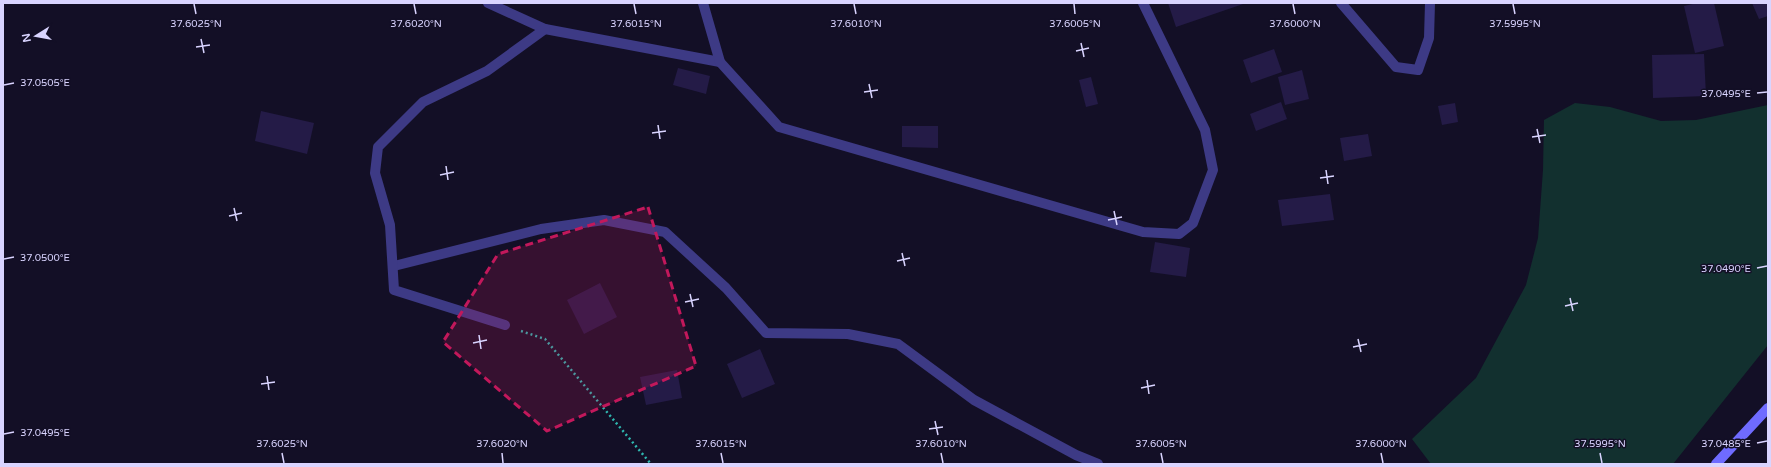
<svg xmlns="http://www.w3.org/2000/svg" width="1771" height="467" viewBox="0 0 1771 467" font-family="'Varela Round',sans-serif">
<rect width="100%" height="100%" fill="#130f26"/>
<path fill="#12302f" d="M1575,103L1610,107L1661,121L1696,120L1768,105V345L1673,464H1431L1412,439L1476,378L1526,285L1538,238L1543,170L1544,120Z"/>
<g fill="#241b47">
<path d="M1168,3H1246L1176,27Z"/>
<path d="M1697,3H1714L1724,46L1695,53L1684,6Z"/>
<path d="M1752,3H1768V16L1759,19Z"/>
<path d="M1274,49L1282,72L1251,83L1243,60Z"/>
<path d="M1704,54L1706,96L1653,98L1652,55Z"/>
<path d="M678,68L710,76L706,94L673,85Z"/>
<path d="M1302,70L1309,99L1285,105L1278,77Z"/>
<path d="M1091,77L1098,104L1086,107L1079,80Z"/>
<path d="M1281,102L1287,119L1256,131L1250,114Z"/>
<path d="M1455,103L1458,122L1442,125L1438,106Z"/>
<path d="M261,111L314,123L307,154L255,141Z"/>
<path d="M902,126H938V148L902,147Z"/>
<path d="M1368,134L1372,156L1344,161L1340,138Z"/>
<path d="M1330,194L1334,220L1282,226L1278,200Z"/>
<path d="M1155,242L1190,248L1186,277L1150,272Z"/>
<path d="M600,283L617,317L584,334L567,300Z"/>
<path d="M760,349L775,384L742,398L727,364Z"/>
<path d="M677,370L682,398L646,405L640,377Z"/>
</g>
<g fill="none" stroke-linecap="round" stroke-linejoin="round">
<path stroke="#2fb8b0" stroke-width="2.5" stroke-dasharray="2 3" stroke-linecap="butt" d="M521,331L545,339L651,464"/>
<g stroke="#3d3a85" stroke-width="10">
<path d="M488,3L545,29L720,62"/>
<path d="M703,3L720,62L779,127L1143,232L1179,234L1193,223L1213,170L1205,130L1143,3"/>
<path d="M1341,3L1396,67L1418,70L1429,38L1430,3"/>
<path d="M394,266L541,229L604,220L665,232L726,288L766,333L848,334L898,344L974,400L1076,455L1098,464"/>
<path d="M505,325L394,290L390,225L375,173L378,147L423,102L487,71L545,29"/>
</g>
<path stroke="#6f6bff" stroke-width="10" d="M1716,464L1768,408"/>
</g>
<path fill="#c2185b" fill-opacity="0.2" stroke="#c2185b" stroke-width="3" stroke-dasharray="8 5" stroke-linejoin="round" d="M648,207L696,366L547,431L443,342L498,254Z"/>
<path fill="none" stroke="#d9d4ff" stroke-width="1.5" d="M194,4L196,14M414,4L416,14M634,4L636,14M854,4L856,14M1074,4L1075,14M1293,4L1295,14M1513,4L1515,14M201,39L204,53M1081,43L1084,57M196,47L210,45M1076,51L1089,48M869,84L872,98M4,85L14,83M864,92L878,90M1757,93L1767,92M658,125L660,139M1537,129L1540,143M652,133L666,131M1532,137L1546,135M446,166L448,180M1326,170L1328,184M440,175L454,172M1320,178L1334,176M234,208L237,221M1114,211L1117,225M229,216L242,213M1108,220L1122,217M902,253L905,266M4,259L14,257M897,261L910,258M1757,268L1767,266M690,294L693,307M1570,298L1573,311M685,302L699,299M1565,306L1578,303M479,335L481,349M1358,339L1361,352M473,343L487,340M1353,347L1367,344M267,376L269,390M1147,380L1149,394M261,384L275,382M1141,388L1155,385M935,421L938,435M929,429L943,427M4,434L14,432M1757,443L1767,441M282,453L284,463M502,453L503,463M721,453L723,463M941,453L943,463M1161,453L1163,463M1381,453L1383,463M1600,453L1602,463"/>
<g font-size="10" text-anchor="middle" fill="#d9d4ff" stroke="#130f26" stroke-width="3" stroke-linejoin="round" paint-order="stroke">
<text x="196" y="27">37.6025°N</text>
<text x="416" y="27">37.6020°N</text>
<text x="636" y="27">37.6015°N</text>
<text x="856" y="27">37.6010°N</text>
<text x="1075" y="27">37.6005°N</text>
<text x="1295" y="27">37.6000°N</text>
<text x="1515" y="27">37.5995°N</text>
<text x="45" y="86">37.0505°E</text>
<text x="1726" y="97">37.0495°E</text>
<text x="45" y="261">37.0500°E</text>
<text x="1726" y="272">37.0490°E</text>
<text x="45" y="436">37.0495°E</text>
<text x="1726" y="447">37.0485°E</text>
<text x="282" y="447">37.6025°N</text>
<text x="502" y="447">37.6020°N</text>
<text x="721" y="447">37.6015°N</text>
<text x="941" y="447">37.6010°N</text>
<text x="1161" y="447">37.6005°N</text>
<text x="1381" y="447">37.6000°N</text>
<text x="1600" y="447">37.5995°N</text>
</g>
<rect width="1771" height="467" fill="none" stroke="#d9d4ff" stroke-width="8"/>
<g transform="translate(36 36) rotate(259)" stroke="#130f26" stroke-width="3" paint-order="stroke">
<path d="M0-3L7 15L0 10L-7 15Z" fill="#d9d4ff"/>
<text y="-6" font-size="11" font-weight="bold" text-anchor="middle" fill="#d9d4ff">N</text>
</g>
</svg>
